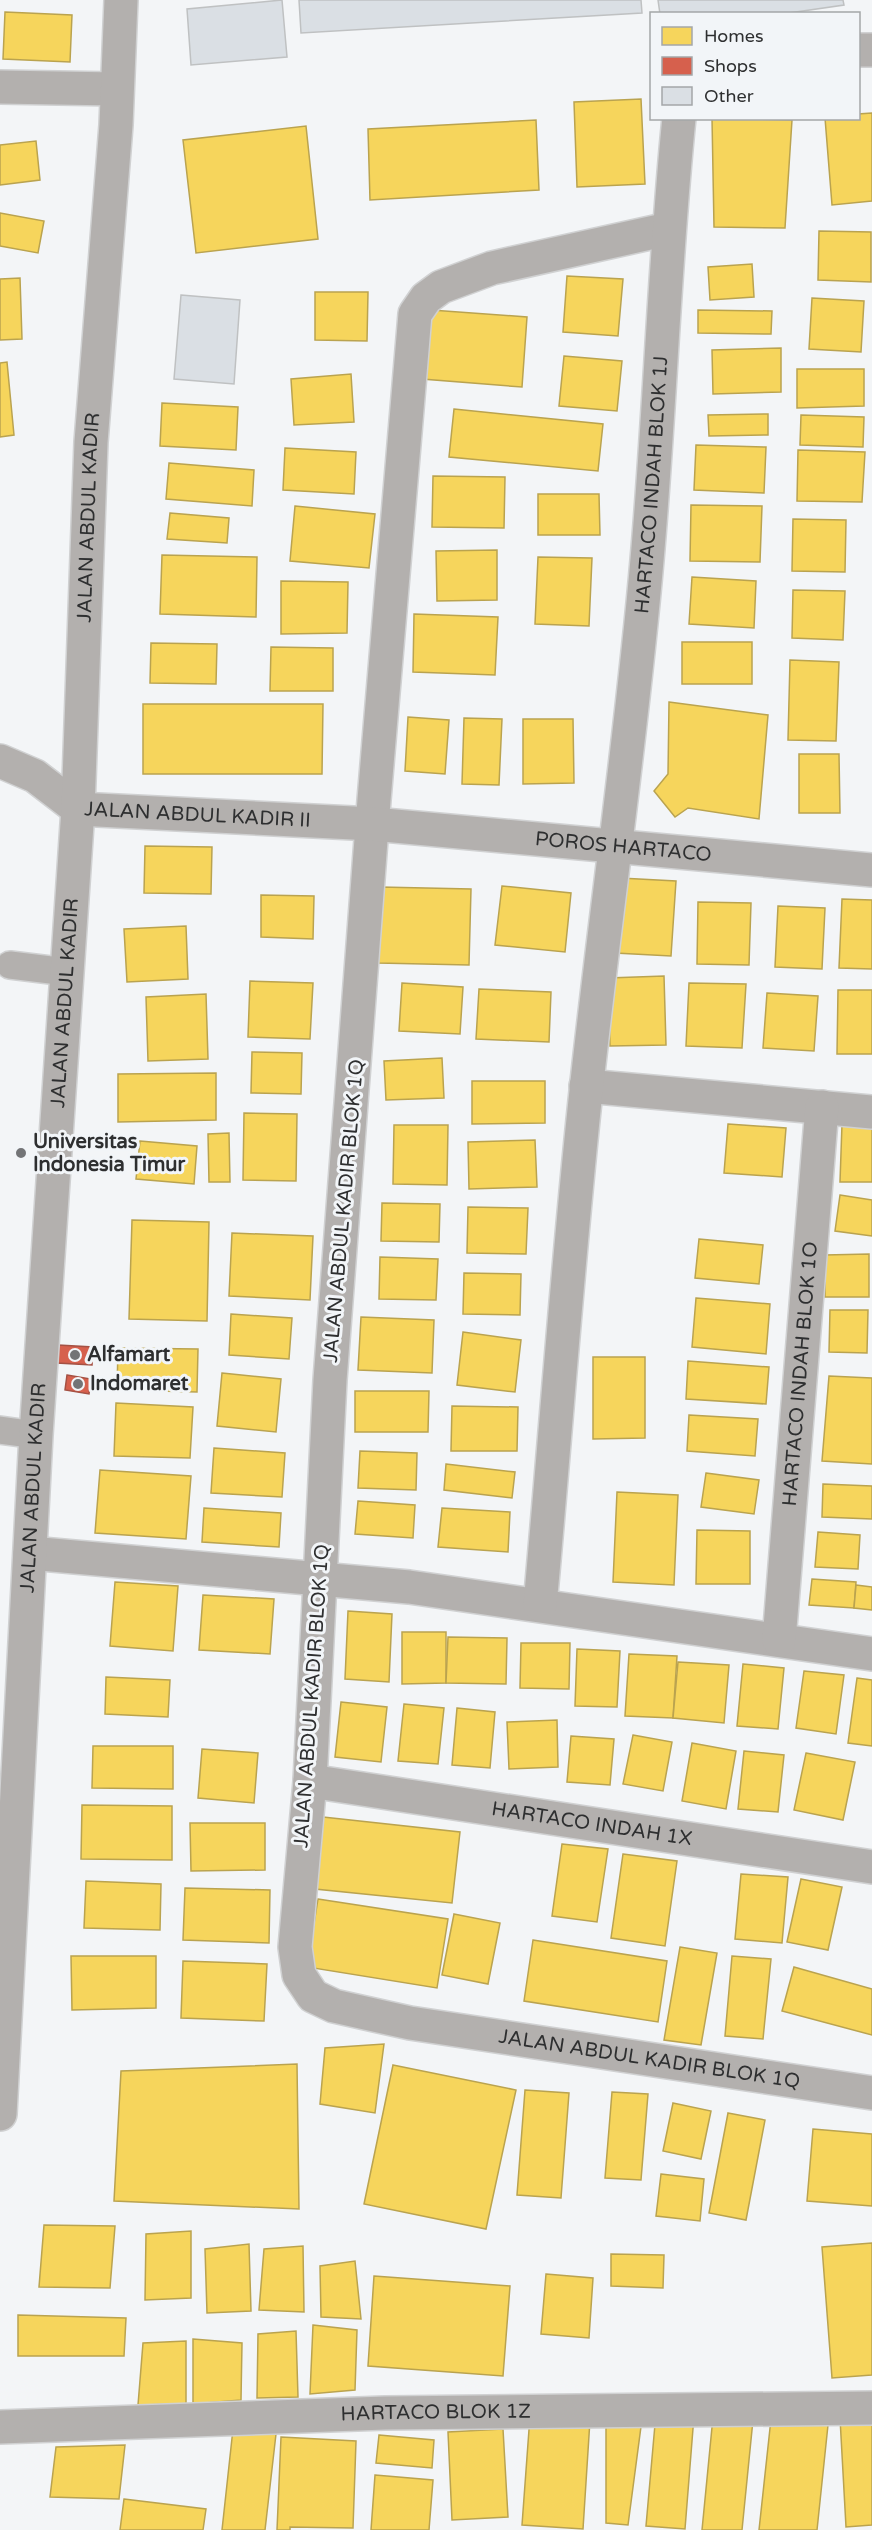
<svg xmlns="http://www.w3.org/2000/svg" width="872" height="2530" viewBox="0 0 872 2530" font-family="'Varela Round',sans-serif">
<rect width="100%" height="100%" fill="#f3f5f7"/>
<g fill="#f6d55c" stroke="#baa34f" stroke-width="1.5">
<path d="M5,12L72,15L70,62L3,59Z"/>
<path d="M641,99L645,184L577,187L574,102Z"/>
<path d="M872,113V201L832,205L825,118H858V114Z"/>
<path d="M712,118L792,120L785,228L714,227Z"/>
<path d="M536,120L539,190L370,200L368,129Z"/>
<path d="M306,126L318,239L196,253L183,140Z"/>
<path d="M36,141L40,180L0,185V145Z"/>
<path d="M0,213L44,221L38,253L0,246Z"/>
<path d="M819,231L871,232V282L818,280Z"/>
<path d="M752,264L754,297L710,300L708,267Z"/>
<path d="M567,276L623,279L618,336L563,332Z"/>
<path d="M20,278L22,339L0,340V279Z"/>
<path d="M315,292H368L367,341L315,340Z"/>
<path d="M812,298L864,301L861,352L809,349Z"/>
<path d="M431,310L527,317L522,387L422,379Z"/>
<path d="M698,310L772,311L771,334L698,333Z"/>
<path d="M781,348V392L713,394L712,350Z"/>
<path d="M564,356L622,361L617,411L559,406Z"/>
<path d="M7,362L14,435L0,437V363Z"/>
<path d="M797,369H864V406L797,408Z"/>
<path d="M351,374L354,422L294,425L291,379Z"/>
<path d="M162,403L238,407L236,450L160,446Z"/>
<path d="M454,409L603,424L598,471L449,457Z"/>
<path d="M768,414V435L709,436L708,415Z"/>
<path d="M801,415L864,417L863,447L800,445Z"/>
<path d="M696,445L766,447L764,493L694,490Z"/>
<path d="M285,448L356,452L354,494L283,490Z"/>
<path d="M798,450L865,452L862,502L797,501Z"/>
<path d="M169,463L254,470L252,506L166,499Z"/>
<path d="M433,476L505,477L504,528L432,527Z"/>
<path d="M538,494H599L600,535H538Z"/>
<path d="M691,505L762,506L760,562L690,561Z"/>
<path d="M295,506L375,514L369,568L290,561Z"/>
<path d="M170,513L229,518L227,543L167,539Z"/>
<path d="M793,519L846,520L845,572L792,571Z"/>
<path d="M497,550V600L437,601L436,551Z"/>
<path d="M162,555L257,557L256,617L160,614Z"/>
<path d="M538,557L592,558L589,626L535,624Z"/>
<path d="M692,577L756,581L754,628L689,624Z"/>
<path d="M281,581L348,582L347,633L281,634Z"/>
<path d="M793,590L845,591L843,640L792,638Z"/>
<path d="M414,614L498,617L495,675L413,672Z"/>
<rect x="682" y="642" width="70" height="42"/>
<path d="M151,643L217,644L216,684L150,683Z"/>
<path d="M271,647L333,648V691H270Z"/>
<path d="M790,660L839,662L836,741L788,740Z"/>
<path d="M669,702L768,715L759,819L688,808L675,817L654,791L668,774Z"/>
<path d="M143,704H323L322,774H143Z"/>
<path d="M408,717L449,720L445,774L405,771Z"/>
<path d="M464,718L502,719L499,785L462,784Z"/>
<path d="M523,719H573L574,783L523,784Z"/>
<path d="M799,754H839L840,813H799Z"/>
<path d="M145,846L212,847L211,894L144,893Z"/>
<path d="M620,878L676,881L671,956L615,953Z"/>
<path d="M502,886L571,893L565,952L495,945Z"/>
<path d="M380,887L471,889L469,965L378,963Z"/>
<path d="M261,895L314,896L313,939L261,937Z"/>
<path d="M842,899L872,900V969L839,968Z"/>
<path d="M698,902L751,903L749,965L697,964Z"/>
<path d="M778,906L825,908L822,969L775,967Z"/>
<path d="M186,926L188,979L127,982L124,929Z"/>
<path d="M664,976L666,1045L610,1046L608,978Z"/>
<path d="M250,981L313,983L310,1039L248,1037Z"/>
<path d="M402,983L463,987L460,1034L399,1031Z"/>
<path d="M689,983L746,984L742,1048L686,1046Z"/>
<path d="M479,989L551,992L549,1042L476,1039Z"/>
<path d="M838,990H872V1054H837Z"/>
<path d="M767,993L818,996L814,1051L763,1048Z"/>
<path d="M206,994L208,1059L148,1061L146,997Z"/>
<path d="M252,1052L302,1053L301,1094L251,1093Z"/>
<path d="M442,1058L444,1098L386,1100L384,1061Z"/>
<path d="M216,1073V1120L118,1122V1074Z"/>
<path d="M472,1081H545V1123L472,1124Z"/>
<path d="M244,1113L297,1114L296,1181L243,1180Z"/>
<path d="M728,1124L786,1128L782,1177L724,1173Z"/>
<path d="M842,1124L872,1125V1182H840Z"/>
<path d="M394,1125H448L447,1185L393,1184Z"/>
<path d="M229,1133L230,1182H209L208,1134Z"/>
<path d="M535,1140L537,1187L469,1189L468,1142Z"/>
<path d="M140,1141L197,1146L194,1184L136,1179Z"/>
<path d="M840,1195L872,1200V1236L835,1231Z"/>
<path d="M382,1203L440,1204L439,1242L381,1241Z"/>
<path d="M468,1207L528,1208L526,1254L467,1253Z"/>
<path d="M132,1220L209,1222L207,1321L129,1319Z"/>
<path d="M232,1233L313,1236L310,1300L229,1296Z"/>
<path d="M699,1239L763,1245L759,1284L695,1278Z"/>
<path d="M869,1254V1297H825V1255Z"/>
<path d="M380,1257L438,1259L436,1300L379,1299Z"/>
<path d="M464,1273L521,1274L520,1315L463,1314Z"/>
<path d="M696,1298L770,1304L766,1354L692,1347Z"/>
<path d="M830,1310H868L867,1353L829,1352Z"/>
<path d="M231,1314L292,1318L289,1359L229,1355Z"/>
<path d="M361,1317L434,1320L432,1373L358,1370Z"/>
<path d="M463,1332L521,1340L515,1392L457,1385Z"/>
<path d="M118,1348L198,1349L197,1392L117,1390Z"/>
<path d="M593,1357H645V1438L593,1439Z"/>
<path d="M688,1361L769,1367L766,1404L686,1399Z"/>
<path d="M222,1373L281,1379L276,1432L217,1426Z"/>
<path d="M829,1376L872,1378V1464L822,1461Z"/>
<path d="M355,1391H429L428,1432H355Z"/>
<path d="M116,1403L193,1407L190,1458L114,1456Z"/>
<path d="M452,1406L518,1407L517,1451H451Z"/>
<path d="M689,1415L758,1419L755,1456L687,1451Z"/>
<path d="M214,1448L285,1453L282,1497L211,1493Z"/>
<path d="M360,1451L417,1453L416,1490L358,1488Z"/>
<path d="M446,1464L515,1472L512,1498L444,1490Z"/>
<path d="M100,1470L191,1476L186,1539L95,1533Z"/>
<path d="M706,1473L759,1480L754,1514L701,1507Z"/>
<path d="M823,1484L872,1486V1519L822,1517Z"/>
<path d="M617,1492L678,1495L674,1585L613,1582Z"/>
<path d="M358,1501L415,1505L413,1538L355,1534Z"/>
<path d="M204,1508L281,1513L279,1547L202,1542Z"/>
<path d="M442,1508L510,1512L508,1552L438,1547Z"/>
<path d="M697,1530L750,1531V1584H696Z"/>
<path d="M818,1532L860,1535L858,1569L815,1567Z"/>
<path d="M812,1579L856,1582L854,1608L809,1605Z"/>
<path d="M115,1582L178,1586L173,1651L110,1646Z"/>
<path d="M856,1585L872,1587V1610L854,1608Z"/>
<path d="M203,1595L274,1599L270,1654L199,1650Z"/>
<path d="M348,1611L392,1614L389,1682L345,1679Z"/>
<path d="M402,1632H446V1683L402,1684Z"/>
<path d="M448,1637L507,1638L506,1684L446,1683Z"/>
<path d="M521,1643H570L569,1689L520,1688Z"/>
<path d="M577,1649L620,1651L617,1707L575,1706Z"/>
<path d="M629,1654L677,1656L673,1718L625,1716Z"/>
<path d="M678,1662L729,1665L724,1723L673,1718Z"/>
<path d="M743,1664L784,1668L778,1729L737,1726Z"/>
<path d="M804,1671L844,1675L836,1734L796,1728Z"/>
<path d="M106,1677L170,1680L168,1717L105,1714Z"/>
<path d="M857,1678L872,1680V1746L848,1743Z"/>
<path d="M341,1702L387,1707L381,1762L335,1757Z"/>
<path d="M404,1704L444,1708L438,1764L398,1761Z"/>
<path d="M457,1708L495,1712L490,1768L452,1765Z"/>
<path d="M557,1720L558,1767L509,1769L507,1722Z"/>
<path d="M633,1735L672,1742L663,1791L623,1784Z"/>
<path d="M571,1736L614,1739L610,1785L567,1782Z"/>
<path d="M692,1743L736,1751L726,1809L682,1801Z"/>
<path d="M93,1746H173V1789L92,1788Z"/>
<path d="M202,1749L258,1753L254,1803L198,1798Z"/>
<path d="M744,1751L784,1755L778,1812L738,1809Z"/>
<path d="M806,1753L855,1762L843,1820L794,1810Z"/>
<path d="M82,1805L172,1806V1860L81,1859Z"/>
<path d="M323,1817L460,1832L452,1903L315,1889Z"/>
<path d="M190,1823H265V1870L191,1871Z"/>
<path d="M562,1844L608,1849L597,1922L552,1916Z"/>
<path d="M623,1854L677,1861L665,1946L611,1938Z"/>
<path d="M741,1874L788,1877L782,1943L735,1939Z"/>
<path d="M801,1879L842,1887L828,1950L787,1942Z"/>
<path d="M86,1881L161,1884L160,1930L84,1928Z"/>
<path d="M185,1888L270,1890L269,1943L183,1940Z"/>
<path d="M318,1899L448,1919L437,1988L307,1967Z"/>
<path d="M454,1914L500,1923L488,1984L442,1975Z"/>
<path d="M533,1940L667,1961L658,2022L524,2001Z"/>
<path d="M680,1947L717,1953L701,2045L664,2040Z"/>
<path d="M71,1956H156V2008L72,2010Z"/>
<path d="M732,1956L771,1959L763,2039L725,2036Z"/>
<path d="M183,1961L267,1964L264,2021L181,2018Z"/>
<path d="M794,1967L872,1989V2035L782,2011Z"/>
<path d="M384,2044L375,2113L320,2104L325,2048Z"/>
<path d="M297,2064L299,2209L114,2201L121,2071Z"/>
<path d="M393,2065L516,2090L486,2229L364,2204Z"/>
<path d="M525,2090L569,2093L561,2198L517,2195Z"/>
<path d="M612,2092L648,2094L641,2180L605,2178Z"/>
<path d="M673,2103L711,2111L701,2159L663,2151Z"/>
<path d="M728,2113L765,2120L746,2220L709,2213Z"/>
<path d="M813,2129L872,2134V2206L807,2201Z"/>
<path d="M661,2174L704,2179L700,2221L656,2216Z"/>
<path d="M44,2225L115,2226L110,2288L39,2287Z"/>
<path d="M191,2231V2298L145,2300L146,2234Z"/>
<path d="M872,2243V2375L832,2378L822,2247Z"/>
<path d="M249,2244L251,2311L207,2313L205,2249Z"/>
<path d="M303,2246L304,2312L259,2310L264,2249Z"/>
<path d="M611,2254L664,2255L663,2288L611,2286Z"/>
<path d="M355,2261L361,2319L321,2317L320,2266Z"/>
<path d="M546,2274L593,2278L589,2338L541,2334Z"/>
<path d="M374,2276L510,2286L503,2376L368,2366Z"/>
<path d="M18,2315L126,2318L124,2356H18Z"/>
<path d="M313,2325L357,2330L355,2390L310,2394Z"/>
<path d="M296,2331L298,2397L257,2398L258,2334Z"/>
<path d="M193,2339L242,2343L241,2400L193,2404Z"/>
<path d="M186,2341V2404L138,2405L143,2343Z"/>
<path d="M656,2413L694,2416L685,2529L646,2526Z"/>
<path d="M530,2416L590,2420L583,2529L522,2525Z"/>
<path d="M713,2417L753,2420L742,2530H702Z"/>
<path d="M872,2417V2525L846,2527L840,2418Z"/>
<path d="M606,2418L642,2419L628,2525L606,2523Z"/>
<path d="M771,2419L828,2425L817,2530H759Z"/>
<path d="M233,2429L276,2434L265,2530H222Z"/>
<path d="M503,2429L508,2517L452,2520L448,2432Z"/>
<path d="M379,2435L434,2440L432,2468L376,2463Z"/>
<path d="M281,2437L356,2441L353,2528L290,2527V2530H277Z"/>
<path d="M125,2445L119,2499L50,2497L56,2447Z"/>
<path d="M375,2475L433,2480L429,2530H371Z"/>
<path d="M124,2499L206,2509L203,2530H120Z"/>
</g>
<g fill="#d6604d" stroke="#a45144" stroke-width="1.5">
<path d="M58,1345L93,1347L92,1365L57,1363Z"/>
<path d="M67,1375L91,1379L89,1394L65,1390Z"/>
</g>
<g fill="#dadfe4" stroke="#bfc1c2" stroke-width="1.5">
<path d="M282,0L287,57L191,65L187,9Z"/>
<path d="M299,0H641L642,13L301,33Z"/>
<path d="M658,0H843L844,5L782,14H660Z"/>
<path d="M181,295L240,300L234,384L174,379Z"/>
</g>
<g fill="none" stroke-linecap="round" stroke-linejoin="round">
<g stroke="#d0d1d2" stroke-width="30">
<g id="lane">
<path d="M10,965L67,972"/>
<path d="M0,1430L36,1435"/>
</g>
</g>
<g stroke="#d0d1d2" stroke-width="36">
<g id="street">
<path d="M858,50H872"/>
<path d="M0,87L116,89"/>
<path id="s1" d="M668,229L492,268L441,287L426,298L415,314L374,800L330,1380L310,1781L295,1947L299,1975L313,1996L334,2006L410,2023L872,2093"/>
<path id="s2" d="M0,761L35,776L78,809L373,824L872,870"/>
<path d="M586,1086L872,1112"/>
<path d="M30,1553L409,1587L872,1654"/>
<path id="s3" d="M540,1605C556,1431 568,1256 587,1082C606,908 632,734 647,560C660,413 664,265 679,118"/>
<path id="s4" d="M779,1640L822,1107"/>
<path id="s5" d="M310,1781L872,1867"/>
<path id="s6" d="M0,2114L36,1435L78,809L91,442L116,125L121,0"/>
<path id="s7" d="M0,2427L385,2413L872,2408"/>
</g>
</g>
<use href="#lane" stroke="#b3b0ae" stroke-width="27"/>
<use href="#street" stroke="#b3b0ae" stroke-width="33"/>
</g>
<g fill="#737476" stroke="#f2f5f8" stroke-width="2">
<circle cx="21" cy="1153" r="6"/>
<circle cx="75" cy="1355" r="6"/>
<circle cx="78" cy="1384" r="6"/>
</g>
<g text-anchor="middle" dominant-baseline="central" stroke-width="6" stroke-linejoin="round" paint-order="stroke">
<g font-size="20" fill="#2e2f30" stroke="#f2f5f8">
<text stroke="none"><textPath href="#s3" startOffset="1126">HARTACO INDAH BLOK 1J</textPath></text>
<text stroke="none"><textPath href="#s6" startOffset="1599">JALAN ABDUL KADIR</textPath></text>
<text stroke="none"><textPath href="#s2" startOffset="212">JALAN ABDUL KADIR II</textPath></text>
<text stroke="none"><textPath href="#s2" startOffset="639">POROS HARTACO</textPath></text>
<text stroke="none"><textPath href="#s6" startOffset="1113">JALAN ABDUL KADIR</textPath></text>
<text transform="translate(344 1211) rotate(-85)">JALAN ABDUL KADIR BLOK 1Q</text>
<text stroke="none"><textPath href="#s4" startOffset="267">HARTACO INDAH BLOK 1O</textPath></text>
<text stroke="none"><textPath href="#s6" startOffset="627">JALAN ABDUL KADIR</textPath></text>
<text transform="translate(312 1696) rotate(-86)">JALAN ABDUL KADIR BLOK 1Q</text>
<text stroke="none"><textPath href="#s5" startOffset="285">HARTACO INDAH 1X</textPath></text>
<text stroke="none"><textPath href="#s1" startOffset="2307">JALAN ABDUL KADIR BLOK 1Q</textPath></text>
<text stroke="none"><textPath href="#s7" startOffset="436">HARTACO BLOK 1Z</textPath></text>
</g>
<g font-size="20" font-weight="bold" fill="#2e2f30" stroke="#f2f5f8" text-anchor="start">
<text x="33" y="1142">Universitas<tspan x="33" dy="23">Indonesia Timur</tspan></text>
<text x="87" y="1355">Alfamart</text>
<text x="90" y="1384">Indomaret</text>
</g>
</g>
<rect x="650" y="12" width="210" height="108" fill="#f2f5f8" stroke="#a4a6a8" stroke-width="1.5"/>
<rect x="662" y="27" width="30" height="18" fill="#f6d55c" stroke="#a4a6a8" stroke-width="1.5"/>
<text x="704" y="42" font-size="18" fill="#2e2f30">Homes</text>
<rect x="662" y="57" width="30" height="18" fill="#d6604d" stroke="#a4a6a8" stroke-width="1.5"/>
<text x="704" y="72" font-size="18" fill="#2e2f30">Shops</text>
<rect x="662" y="87" width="30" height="18" fill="#dadfe4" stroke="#a4a6a8" stroke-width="1.5"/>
<text x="704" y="102" font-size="18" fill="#2e2f30">Other</text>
</svg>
